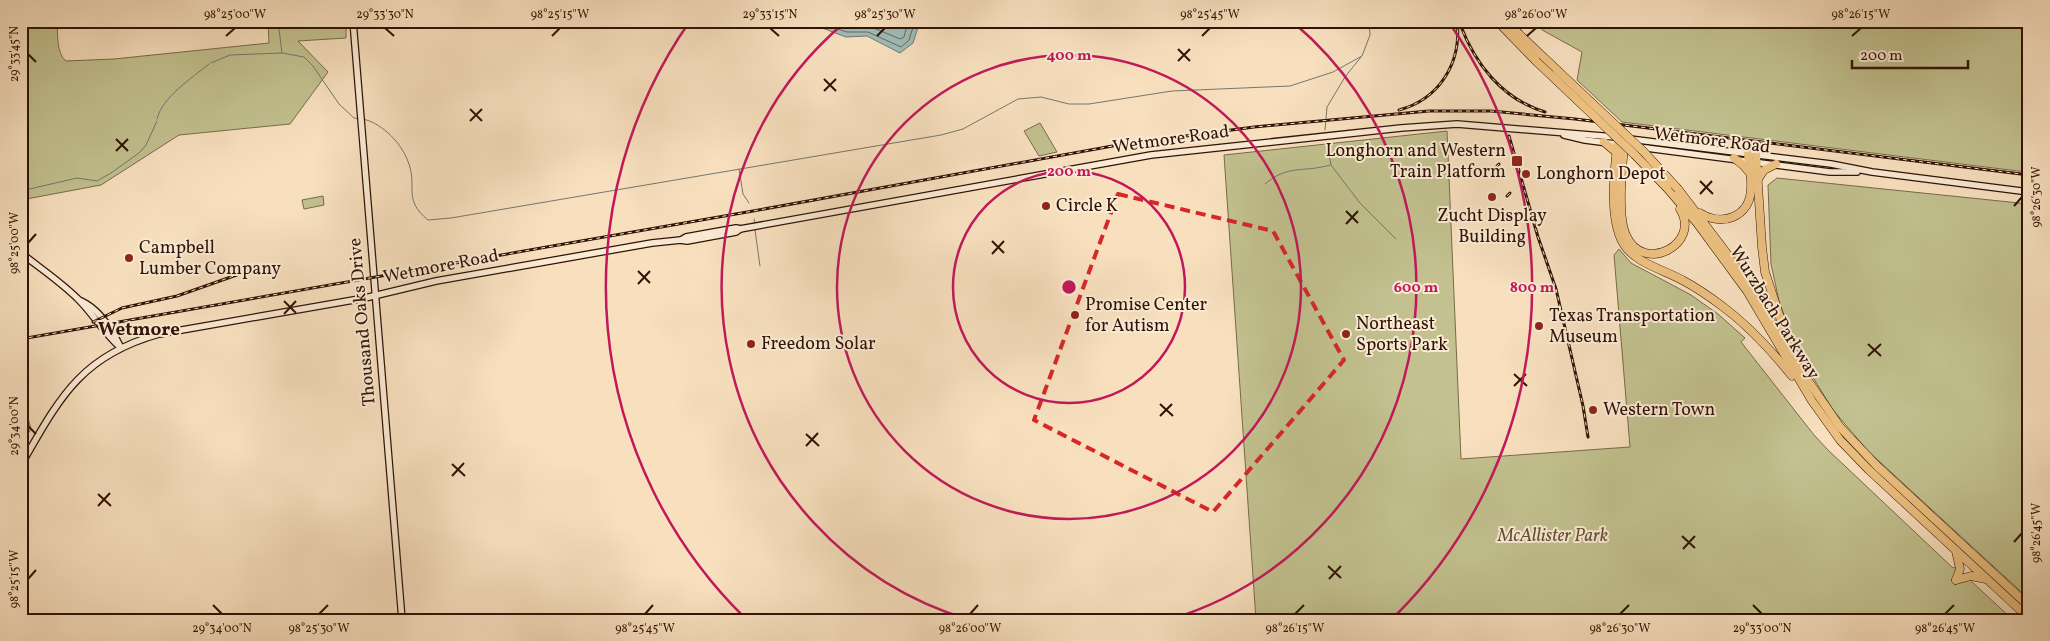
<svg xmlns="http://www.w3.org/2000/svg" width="2050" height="641" viewBox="0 0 2050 641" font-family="Vollkorn,serif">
<rect width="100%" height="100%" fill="#f8e0bf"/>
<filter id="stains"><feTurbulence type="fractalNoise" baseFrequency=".004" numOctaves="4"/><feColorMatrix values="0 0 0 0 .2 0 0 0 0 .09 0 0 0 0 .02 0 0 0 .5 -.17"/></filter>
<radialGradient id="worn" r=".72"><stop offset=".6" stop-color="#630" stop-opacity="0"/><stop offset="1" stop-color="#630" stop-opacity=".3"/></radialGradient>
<g fill="#c2c18f" stroke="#796a4a">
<path d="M21,21H57C58,34 56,53 66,61L114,59L269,43L268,21H346V38L298,41L328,72L290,124L179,135L101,185L21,200Z"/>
<path d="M1531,21H2029V166L2026,172L1622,122L1577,80L1582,52L1544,31Z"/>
<path d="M1040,123L1057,152L1039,156L1024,131Z"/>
<path d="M1447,131L1461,459L1630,447L1614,255L1619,249L1631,263L1691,295L1718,314L1745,338L1741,342L1814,435L1828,450L1953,568L1956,567L2013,620H1256L1224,155Z"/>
<path d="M1777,178L2029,204V599L1868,451L1833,410L1798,353L1779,301L1771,264L1768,185Z"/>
<path d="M323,196L324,205L304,209L302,200Z"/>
<path d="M21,405L26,411L31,429L21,445Z"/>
</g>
<path fill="#9ebcb7" stroke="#727870" d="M792,21H920L913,43L900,53L867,36L846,37L825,29Z"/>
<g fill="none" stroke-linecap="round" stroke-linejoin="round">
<g stroke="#67675e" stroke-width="1">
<path d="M813,21L847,32H868L901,47L909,40L915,21"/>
<path d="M836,21L848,26H869L900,39L904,37L908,21"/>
</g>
<g stroke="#727870" stroke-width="1">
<path d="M278,21L282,53"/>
<path d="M211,63L230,55L282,53L304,57L313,66L339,104L354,118L359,119"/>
<path d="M157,119C162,97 192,78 209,64"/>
<path d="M363,119C372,121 380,126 387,132C397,141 404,150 409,164C417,187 403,200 428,220L451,218L941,135L963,129L1018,99L1041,97L1069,104H1089L1172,91L1290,86L1333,72L1362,56L1370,35L1369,21"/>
<path d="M1325,130L1327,107L1345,77L1361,57"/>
<path d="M1328,149L1331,165L1360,203L1396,239"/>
<path d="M739,169L743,194L749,203"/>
<path d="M1265,184C1288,164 1303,173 1330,165"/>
<path d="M21,191L77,178L97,181L111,173L139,153L146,145L157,121"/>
<path d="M754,219L755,223"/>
<path d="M755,230L760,266"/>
</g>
<path stroke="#9ebcb7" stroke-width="7" d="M2029,82L2025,110L2029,121"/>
<g stroke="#301205" stroke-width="8">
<g id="secondary">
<path d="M353,21L402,620"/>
<path d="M1564,135L1585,140L1830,172H1857"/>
<path d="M1630,139L1831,164L1872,172L2029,192"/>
<path d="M681,240L686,237L736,228L740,229L1151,155L1401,128L1457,124L1615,137"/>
<path d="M21,253C40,268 61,282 78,299C93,314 105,334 121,348"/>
<path d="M81,301C99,309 111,328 120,346"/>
<path d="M21,465C59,399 80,356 159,334L365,298L436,281L652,243L681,240L687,241L736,232L740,229"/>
</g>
</g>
<g stroke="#301205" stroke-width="9">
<g id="highway">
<path d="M1497,21L1536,61"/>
<path d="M1508,21L1519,34L1557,70"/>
<path d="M1618,137C1615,166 1608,217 1623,243C1634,263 1665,270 1684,281C1697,288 1710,297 1722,306C1749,326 1771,350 1792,376"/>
<path d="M1625,140C1622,162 1617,216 1626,235C1643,275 1702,244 1680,209"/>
<path d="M1604,142L1616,152"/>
<path d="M1756,155L1762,247L1765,272L1789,345"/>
<path d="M1734,158L1743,165L1750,173"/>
<path d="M1758,179L1764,170L1776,164"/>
<path d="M1667,188L1697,223L1747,291L1812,401L1840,440L1869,470L2029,618"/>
<path d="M1678,189L1728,255L1754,293L1796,363L1840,427L1876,465L2029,606"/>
<path d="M1700,213C1722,227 1750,217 1751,189C1752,177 1749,165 1748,154"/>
<path d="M1956,580L1971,576L1986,579"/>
<path d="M1956,580L1960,569L1956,551"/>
</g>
</g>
<use href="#secondary" stroke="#faebd5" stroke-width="5.5"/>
<use href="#highway" stroke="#ecc080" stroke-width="8"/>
<g stroke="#301205" stroke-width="3">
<g id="rail">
<path d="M1460,24C1475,64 1502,99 1545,112"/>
<path d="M1399,110C1440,99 1462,62 1457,21"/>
<path d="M1509,136L1538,237L1556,289L1583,406L1588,437"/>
<path d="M1497,166L1499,164"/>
<path d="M1507,196L1510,193"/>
<path d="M93,322L122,308L177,296L248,271"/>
<path d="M21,339L753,211L1118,145L1254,127L1429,111H1491L1575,119L2029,175"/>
</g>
</g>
<use href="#rail" stroke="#faebd5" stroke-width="1" stroke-dasharray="4" stroke-linecap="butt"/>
<g stroke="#301205" stroke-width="9" stroke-linecap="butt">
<g id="highway-bridge">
<path d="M1536,61L1634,154L1667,188"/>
<path d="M1557,70L1644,152L1678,189"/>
</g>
</g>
<use href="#highway-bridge" stroke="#ecc080" stroke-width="8"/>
</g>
<path fill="none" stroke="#d62828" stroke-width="4" stroke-dasharray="10 6" stroke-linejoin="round" d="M1118,194L1273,231L1344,360L1213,512L1034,420Z"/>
<path fill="none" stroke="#301205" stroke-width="2" d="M385,28L394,36M770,28L779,36M226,36L235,28M552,36L560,28M877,36L885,28M1202,36L1210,28M1527,36L1536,28M1852,36L1861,28M1178,49L1190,61M28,54L36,62M1178,61L1190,49M824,79L836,91M824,91L836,79M470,109L482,121M470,121L482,109M116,139L128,151M116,151L128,139M1700,181L1713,194M1700,194L1712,181M2014,206L2022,197M1346,211L1358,223M1346,224L1358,211M992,241L1004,253M28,243L36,234M992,254L1004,241M638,271L650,283M638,284L650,271M284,301L296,313M284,314L296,301M1868,344L1881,356M1868,356L1881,344M1514,374L1527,386M1514,386L1526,374M1160,404L1173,416M1160,416L1172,404M28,426L36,434M806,434L819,446M806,446L818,433M452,464L465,476M452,476L464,463M98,494L111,506M98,506L110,493M1682,536L1695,548M2014,542L2022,533M1683,549L1695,536M1328,566L1341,578M28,579L36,570M1329,579L1341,566M213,605L222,614M1753,605L1762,614M319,614L328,605M645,614L653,605M970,614L978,605M1295,614L1304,605M1620,614L1629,605M1945,614L1954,605"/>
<g fill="none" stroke="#c2185b" stroke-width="2.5">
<circle cx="1069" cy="287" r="116"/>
<circle cx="1069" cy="287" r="232"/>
<path d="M970 620A347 347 0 0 1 844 23M1294 23A347 347 0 0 1 1168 620"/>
<path d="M744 617A463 463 0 0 1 690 21M1448 21A463 463 0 0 1 1394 617"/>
</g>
<g fill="#8f2418" stroke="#faebd5" stroke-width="2">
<rect x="1511" y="155" width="12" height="12" rx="2.5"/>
<circle cx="1526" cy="174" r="5"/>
<circle cx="1492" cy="197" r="5"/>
<circle cx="1046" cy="206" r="5"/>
<circle cx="129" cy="258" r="5"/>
<circle cx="1075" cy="315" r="5"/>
<circle cx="1539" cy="326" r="5"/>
<circle cx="1346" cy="334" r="5"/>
<circle cx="751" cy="344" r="5"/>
<circle cx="1593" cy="410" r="5"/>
</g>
<g text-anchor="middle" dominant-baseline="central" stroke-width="4" stroke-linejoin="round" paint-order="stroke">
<g font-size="18" fill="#301205" stroke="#faebd5">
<text transform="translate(1171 140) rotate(-8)">Wetmore Road</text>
<text transform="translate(1712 141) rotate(7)">Wetmore Road</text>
<text transform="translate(441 267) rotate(-11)">Wetmore Road</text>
<text transform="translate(1774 313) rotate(58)">Wurzbach Parkway</text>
<text transform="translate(363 322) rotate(-95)">Thousand Oaks Drive</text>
</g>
<g font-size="18" fill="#301205" stroke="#faebd5" text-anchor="start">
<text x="1506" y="151" text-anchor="end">Longhorn and Western<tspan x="1506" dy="21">Train Platform</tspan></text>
<text x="1536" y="174">Longhorn Depot</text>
<text x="1056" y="206">Circle K</text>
<text x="1492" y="216" text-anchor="middle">Zucht Display<tspan x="1492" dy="21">Building</tspan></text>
<text x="139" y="248">Campbell<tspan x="139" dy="21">Lumber Company</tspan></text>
<text x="1085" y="305">Promise Center<tspan x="1085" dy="21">for Autism</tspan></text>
<text x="1549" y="316">Texas Transportation<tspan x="1549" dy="21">Museum</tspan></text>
<text x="1356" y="324">Northeast<tspan x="1356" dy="21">Sports Park</tspan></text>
<text x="761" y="344">Freedom Solar</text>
<text x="1603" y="410">Western Town</text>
</g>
<g font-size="18" font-style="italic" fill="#634f35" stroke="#faebd5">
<text x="1553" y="536">McAllister Park</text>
</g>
<g font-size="19" font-weight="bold" fill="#301205" stroke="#faebd5">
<text x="139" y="330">Wetmore</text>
</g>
</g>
<circle cx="1069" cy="287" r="8" fill="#c2185b" stroke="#faebd5" stroke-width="2.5"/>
<g font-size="15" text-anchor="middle" font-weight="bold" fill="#c2185b" stroke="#faebd5" stroke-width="4" stroke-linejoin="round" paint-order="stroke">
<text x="1069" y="60">400 m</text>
<text x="1069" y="176">200 m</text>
<text x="1416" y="292">600 m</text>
<text x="1532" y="292">800 m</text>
</g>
<rect width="2050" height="641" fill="none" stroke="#f8e0bf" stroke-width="55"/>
<path d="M1852 60v8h116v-8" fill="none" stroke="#301205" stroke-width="2.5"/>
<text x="1860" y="60" font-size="15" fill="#301205" stroke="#faebd5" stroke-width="4" paint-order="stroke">200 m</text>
<rect x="28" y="28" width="1994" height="586" fill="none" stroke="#301205" stroke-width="2"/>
<g font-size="12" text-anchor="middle" fill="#301205">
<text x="235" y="18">98°25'00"W</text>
<text x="385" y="18">29°33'30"N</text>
<text x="560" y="18">98°25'15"W</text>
<text x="770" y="18">29°33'15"N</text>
<text x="885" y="18">98°25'30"W</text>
<text x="1210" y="18">98°25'45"W</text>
<text x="1536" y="18">98°26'00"W</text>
<text x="1861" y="18">98°26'15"W</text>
<text transform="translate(14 54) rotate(-90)" y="4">29°33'45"N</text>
<text transform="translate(2036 197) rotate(-90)" y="4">98°26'30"W</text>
<text transform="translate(14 243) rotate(-90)" y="4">98°25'00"W</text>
<text transform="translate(14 426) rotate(-90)" y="4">29°34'00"N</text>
<text transform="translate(2036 533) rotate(-90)" y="4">98°26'45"W</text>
<text transform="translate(14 579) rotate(-90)" y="4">98°25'15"W</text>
<text x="222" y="632">29°34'00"N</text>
<text x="319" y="632">98°25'30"W</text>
<text x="645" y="632">98°25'45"W</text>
<text x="970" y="632">98°26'00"W</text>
<text x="1295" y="632">98°26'15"W</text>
<text x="1620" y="632">98°26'30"W</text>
<text x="1762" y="632">29°33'00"N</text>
<text x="1945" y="632">98°26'45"W</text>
</g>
<rect width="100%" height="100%" filter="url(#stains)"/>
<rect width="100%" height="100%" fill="url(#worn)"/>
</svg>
